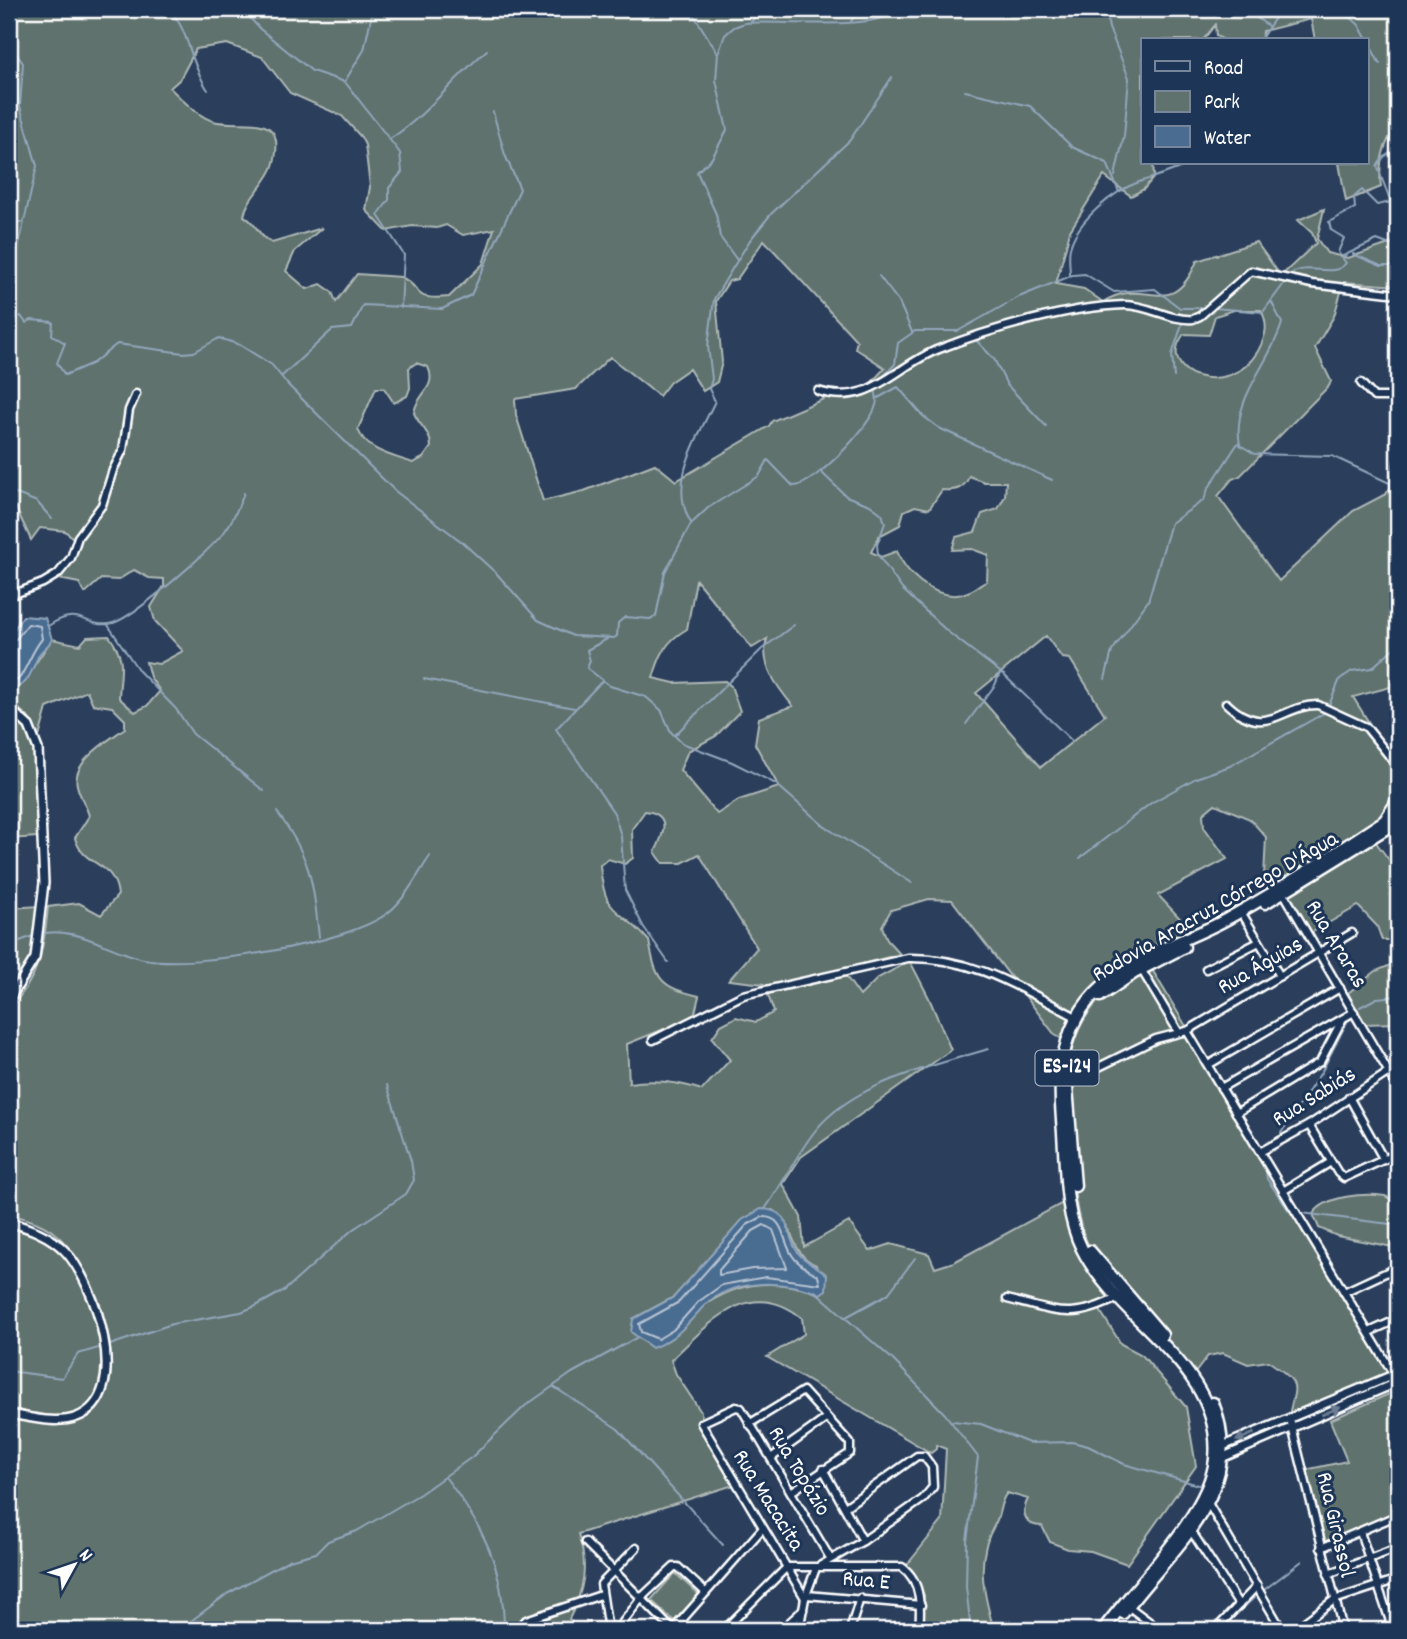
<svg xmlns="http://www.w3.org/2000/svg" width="1407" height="1639" viewBox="0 0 1407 1639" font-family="Dekko,sans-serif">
<rect width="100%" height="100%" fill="#2b3f5c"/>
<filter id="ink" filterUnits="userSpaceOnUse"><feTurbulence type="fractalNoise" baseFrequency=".0143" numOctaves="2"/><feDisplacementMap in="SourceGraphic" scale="14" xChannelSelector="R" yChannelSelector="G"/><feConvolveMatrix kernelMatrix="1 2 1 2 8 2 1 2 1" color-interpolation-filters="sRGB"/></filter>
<g filter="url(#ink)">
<g fill="#5f726d" stroke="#afb8b6" stroke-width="2" fill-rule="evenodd">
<path d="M9,9H1398V125C1383,143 1378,163 1381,187L1346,201L1339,163H1367V40H1315L1311,19L1263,31L1262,40H1224L1216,36L1215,25L1203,40H1143V163H1153L1154,177L1144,189L1131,196L1104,176L1070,231L1056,284L1084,289L1103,302C1146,274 1170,324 1197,261L1256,242L1281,276L1316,243L1312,233L1298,220L1324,209L1317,239L1327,253L1348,258L1398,241V286L1344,282L1334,316L1315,348L1331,381L1329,386L1240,476L1232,479L1218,496L1279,581L1353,511L1386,494L1390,488L1394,460L1398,462V685L1353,697L1398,769V810L1270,886L1264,876L1266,837L1250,819L1215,804L1203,814L1204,827L1227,859L1158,895L1190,929L1117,969L1064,1040L1055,1035L952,900L929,899L891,910L882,926L887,940L900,954L866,963L845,975L860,996L878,978L910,961L929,998L951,1050L801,1157L783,1184L801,1217L804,1247L849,1222L870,1251L891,1244L929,1254L935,1268L954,1262L1068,1200C1072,1256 1085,1258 1118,1299L1099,1309L1121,1344L1142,1355L1186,1407L1196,1466L1127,1564L1091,1551L1068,1549L1050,1542L1042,1526C1024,1526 1021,1512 1028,1499L1007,1493C999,1502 1001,1514 995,1524C975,1558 983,1592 994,1630H922L924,1595L907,1565L942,1521L946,1449L936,1445V1449L931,1453L767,1357L804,1334L802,1318C749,1275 709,1324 671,1360L676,1374L701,1412L702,1425L737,1484L578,1534C589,1565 584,1591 569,1619L578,1630H9V1416C28,1420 53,1428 72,1423C147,1401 97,1275 61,1239C47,1224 28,1219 9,1214V1009C39,978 44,949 48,907L79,903L101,915L118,895C114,859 84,869 75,838L89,816C86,804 79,796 77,785C71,762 109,740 125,728V720L112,707L93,704L87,691L47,708L39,737L28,717L9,700V689L19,688L52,639L80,645L87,637L109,636C127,660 120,671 119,698L135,712L147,706L160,691L150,677L146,662L159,664L183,651L155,621L151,607L164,586V579L149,578L134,570L118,580L101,579L85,593L79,583L54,578L73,548V538L65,531L40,528L31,540L15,506L9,508ZM227,44L262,57L290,93L342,116L361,137L365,145L370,187L366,210L386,231L412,226L437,228L446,225L463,235L494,229L483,264L449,297C408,301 425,288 401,277L357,274L336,302L332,292L321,284L307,289L286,271L295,251L322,228L272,243C259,238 257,223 244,216C247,197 267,184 273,166C290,108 242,129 213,121C197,116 182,99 170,88L180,79L196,49ZM764,240L857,341L855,348L885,368L868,386L828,397L772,421L769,426L676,481L655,464L584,491L543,501L516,415L515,399L576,389L610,357L659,396L670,382L689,369L703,391L717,382L722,362L716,301L729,281L737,279ZM1234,310H1261C1269,325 1266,336 1258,351C1229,401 1153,374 1184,334L1209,335L1215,316ZM416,363L428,367C438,388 416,394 414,413C420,427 431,432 431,447L423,458L413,463C394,456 365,451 358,429L376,388H384L394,403L407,396L410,388L409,368ZM969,476L984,482H1006L1005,496L998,509L982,514L975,532L956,537L952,550L972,549L988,555L987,581C977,587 968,594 957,595C932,597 905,573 897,551L881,557L871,552L879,536L900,525L904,511L915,506L929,509L942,490C955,491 965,489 969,476ZM696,580L752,648L767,639C759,664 778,688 793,706L759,718L755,744L779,787L739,800L717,814L680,770L688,751L716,736L740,711L731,686L725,681L674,683L653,678C660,654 666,641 687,629ZM1046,636L1062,658L1070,659L1105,715L1041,767L976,693ZM645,811C672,814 664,834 655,852L663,863H682L699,854L757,948L729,980L764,984L774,1012L756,1022L736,1017L721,1025L712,1038L730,1060L702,1090C679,1082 654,1079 629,1083L627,1044L694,1017L699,996C659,987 656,979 649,941C619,905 605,920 600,865L608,859L625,864L633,858L632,829ZM772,1210C796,1222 788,1253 816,1265L820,1294C741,1265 709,1303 648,1344L633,1319L674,1297L734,1230Z"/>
<path d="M9,710L25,726L35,751L37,837L9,839Z"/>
<path d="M1372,837L1398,872V940H1382L1377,926L1358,906L1311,933L1283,890Z"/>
<path d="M40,906L33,960L9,998V908Z"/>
<path d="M1147,961L1397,1380L1287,1428C1292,1386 1308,1387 1268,1361L1248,1364L1223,1353L1208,1356L1195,1373C1161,1332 1115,1293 1089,1246C1068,1208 1070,1117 1068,1072C1074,1014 1103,993 1147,961Z"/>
<path d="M1398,962V1023L1364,1024L1348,993L1376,971Z"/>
<path d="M1385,1196L1398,1203V1248L1337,1236L1319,1228L1313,1214C1326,1195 1365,1193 1385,1196Z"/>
<path d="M9,1228C30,1233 51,1238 66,1255C92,1287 128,1395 73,1414C54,1421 28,1412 9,1408Z"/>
<path d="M1398,1390V1513L1324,1546L1305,1470L1347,1461L1330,1420Z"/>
<path d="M675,1573L699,1595L674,1621L651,1600Z"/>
</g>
<g fill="#4a6c91" stroke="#92a7bd" stroke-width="2">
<path d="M23,616L45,618L52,639C49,647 41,649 38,657C30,673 29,687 9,689V636Z"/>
<path d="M761,1209C796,1210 783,1237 800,1255C808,1263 819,1267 827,1275L826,1290L820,1294C783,1280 731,1277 702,1308C686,1326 675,1340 652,1348L631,1332L633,1319L674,1297L742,1220Z"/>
</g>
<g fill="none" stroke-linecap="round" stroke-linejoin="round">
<g stroke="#b7c4d3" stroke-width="2">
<path d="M9,640L16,639L28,624L40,626L42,639C31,652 28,667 18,680L9,682"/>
<path d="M762,1217C787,1216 781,1244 795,1259C802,1267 810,1270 818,1276L820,1284L766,1277L722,1285L698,1302L673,1330L658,1339L641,1332L639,1324L679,1302L747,1225Z"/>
<path d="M764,1225L773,1230L787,1268L752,1269L719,1275V1270L753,1231Z"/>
</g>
<g stroke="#92a7bd" stroke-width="2">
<path d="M168,9C189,27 190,65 208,90"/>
<path d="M242,9L260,29L312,71L345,82L400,153L402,172L389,188V200L378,215L404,255L401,308"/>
<path d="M690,9L717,52"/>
<path d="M1245,9L1268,26"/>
<path d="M1342,9L1359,25L1380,64"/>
<path d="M1106,12L1109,28L1129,78L1124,136L1115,176"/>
<path d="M851,21L861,9"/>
<path d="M751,22L762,9"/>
<path d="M1260,40L1281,9"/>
<path d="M9,44L23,63L20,106L37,166L9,286"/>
<path d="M345,81L364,50L373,9"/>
<path d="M965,91L1030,106L1072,147L1107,163L1119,192"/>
<path d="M390,139C427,115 453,79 487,50"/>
<path d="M9,222H24"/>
<path d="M1353,254L1381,266H1398"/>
<path d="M1343,256L1377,240L1398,248"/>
<path d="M737,260L720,237L716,214L697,172L712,158L727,130L716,80L718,53L725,35L734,27L745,23C778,20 878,32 900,9"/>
<path d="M1070,275C1070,267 1068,256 1070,248C1077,221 1113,191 1139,182C1157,176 1173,172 1190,163"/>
<path d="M879,276L899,302L912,332"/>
<path d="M1289,276C1304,260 1333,280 1346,263L1338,252L1344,238L1331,230L1329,222L1355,208L1354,197L1362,190L1377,205L1391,202L1377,166L1384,157L1398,147"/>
<path d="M1272,303L1282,323C1270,365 1231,398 1240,445L1255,454L1332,456L1398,487"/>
<path d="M1214,308L1263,312L1286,281"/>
<path d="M9,320L21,316L26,323L31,320L53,322L52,335L65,343L57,363L65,375L93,363L117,344L183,353L194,352L219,338L240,345L272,365L288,385L395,491L462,542L497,574L538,620L573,636L614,638L617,636L618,623L625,617L650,619L656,616L665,572L691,524L708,508L759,476L768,460L793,486C812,488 872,425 876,405C878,400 876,394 875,389"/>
<path d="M975,339L994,359L1007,385L1046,426"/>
<path d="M282,376L332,330L352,328L363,305L442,309L471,295L520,189L505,155L493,112"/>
<path d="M1174,377L1172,355L1183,321"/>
<path d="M881,379L895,364L898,343L915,331H958L1019,297L1073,275L1085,274L1114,292L1155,289L1180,308H1205"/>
<path d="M878,398L898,387L923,416L939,428L1052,480"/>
<path d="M821,472L846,496L870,505L882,514L885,523L877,545L878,555L902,589L948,632L1004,675L1073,742"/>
<path d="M9,491L37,502L52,519"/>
<path d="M691,523C667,482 698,438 715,401L709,389L712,379L708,346L714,299L729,274L750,240L771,214L850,140L892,77"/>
<path d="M108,625L139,671L176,709L193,734L264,791"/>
<path d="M48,626C81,605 82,627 109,624C130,622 211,550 225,531C234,519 239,506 244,493"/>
<path d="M607,639L587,650L590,661L587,668L610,686L646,697L661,710L671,732L682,743L732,762L776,784L824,826L912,883"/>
<path d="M424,679L574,708"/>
<path d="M1105,679L1112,651L1148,601L1171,523L1204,500L1208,489L1238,443"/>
<path d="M602,681L556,729L614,813L621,836L625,890L643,926L668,962"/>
<path d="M966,724L995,685L1000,673"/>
<path d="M675,735L762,649L794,625"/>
<path d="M277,812C311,858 313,881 319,937"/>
<path d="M1080,858L1151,803L1196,778L1230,766L1326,712L1340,679L1352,671L1372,668L1398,644"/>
<path d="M41,934C74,925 112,952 144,959C193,969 350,944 389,912C406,898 418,874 430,856"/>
<path d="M9,945L36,935"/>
<path d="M1360,1007L1377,998L1398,996"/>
<path d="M1281,1133L1322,1071L1348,1020"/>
<path d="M1265,1166L1267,1179L1289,1211"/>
<path d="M765,1209C783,1184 796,1155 815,1131C854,1082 931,1067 988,1049"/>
<path d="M1301,1213L1398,1225"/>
<path d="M815,1291L892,1359L945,1414L978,1457L967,1541L966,1587L971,1630"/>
<path d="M846,1317L888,1294L915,1258"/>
<path d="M107,1346L172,1324L241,1312L256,1306L285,1290L352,1230L406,1194L414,1180L411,1161L387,1085"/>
<path d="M9,1371L62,1378L78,1354L102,1347"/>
<path d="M554,1387L618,1429L723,1545"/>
<path d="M952,1421L981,1424L1029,1443L1072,1442L1088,1446L1124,1464L1202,1486"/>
<path d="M446,1478C483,1527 504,1567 504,1630"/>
<path d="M1264,1590L1302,1561"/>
<path d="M1222,1628L1257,1595"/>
<path d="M179,1630L227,1594L289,1560L316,1553L328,1541L357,1531L420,1494L472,1457L525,1406L572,1373L636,1338"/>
</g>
<g stroke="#fff" stroke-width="11">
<g id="minor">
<path d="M1361,383L1374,397H1398"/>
<path d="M818,391C870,408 896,365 939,349C990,329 1071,306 1125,305C1149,305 1170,321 1193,319L1200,316L1251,271L1312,284L1398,294"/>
<path d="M9,596L43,583L58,574L71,558L78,537L102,505L113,470L123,450L129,410L136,394"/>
<path d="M1226,703C1266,741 1282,704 1318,705L1366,727L1398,767"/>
<path d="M1283,892L1398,1088"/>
<path d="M1243,915L1280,976"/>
<path d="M1141,969L1178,1031"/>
<path d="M1206,969L1259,942"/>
<path d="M1187,1031L1394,1375"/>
<path d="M653,1040L743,995L908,958C974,957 1020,988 1076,1017"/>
<path d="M1208,1065L1340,988"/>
<path d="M1066,1083L1156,1039L1187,1031L1352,933"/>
<path d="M1221,1088L1354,1012"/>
<path d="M1349,1097L1384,1160"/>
<path d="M1236,1113L1320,1062L1342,1020"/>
<path d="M1309,1125L1338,1173L1344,1178L1398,1153"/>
<path d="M1260,1152L1309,1125L1389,1072"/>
<path d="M1283,1191L1331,1162"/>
<path d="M1344,1292L1398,1267"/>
<path d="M1007,1299C1056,1311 1070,1322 1119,1297"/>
<path d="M1369,1332L1398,1319"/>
<path d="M1290,1419L1343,1630"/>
<path d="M749,1424L803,1391L850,1443V1453L791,1492"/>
<path d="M771,1458L827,1418"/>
<path d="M823,1469L863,1541"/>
<path d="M1208,1503L1282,1630"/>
<path d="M1190,1529L1239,1605"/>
<path d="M1360,1532L1393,1630"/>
<path d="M585,1542L673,1630"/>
<path d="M1321,1548L1398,1515"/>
<path d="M1328,1574L1398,1548"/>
<path d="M807,1595L921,1605"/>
<path d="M805,1598L701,1423L736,1407L741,1408L830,1558"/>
<path d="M1128,1606L1160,1630"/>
<path d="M518,1630L526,1620L601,1595"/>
<path d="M608,1630L601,1584L636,1548"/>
<path d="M617,1630L642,1597L674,1567H678L705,1592"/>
<path d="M673,1630L762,1529"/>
<path d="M724,1630L787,1567H902C922,1581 921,1609 919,1630"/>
<path d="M781,1630L803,1610"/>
<path d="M799,1630L805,1598L816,1568L863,1541L923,1499L933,1487L932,1467L924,1456H917L845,1507"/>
<path d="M850,1630L860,1598"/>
<path d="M1215,1630L1257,1586"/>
<path d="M1294,1630L1334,1600L1398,1579"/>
</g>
</g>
<g stroke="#fff" stroke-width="12">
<g id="tertiary">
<path d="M9,708L29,726L38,749L44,883L35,958L9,1000"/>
<path d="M9,1222C29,1228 50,1235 65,1251C95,1283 134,1395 77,1417C56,1425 30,1417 9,1414"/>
<path d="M1218,1448L1398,1373"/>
<path d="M1219,1459L1398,1382"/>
</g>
</g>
<g stroke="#fff" stroke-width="15">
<g id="primary">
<path d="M1385,820L1398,800"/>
<path d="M1265,903L1398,821"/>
<path d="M1100,996L1134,973L1184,947"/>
<path d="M1066,1075L1075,1186"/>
<path d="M1090,1251L1162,1335"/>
<path d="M1123,1613C1170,1549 1248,1492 1213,1403"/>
<path d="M1103,1630C1135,1586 1210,1513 1215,1459C1224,1366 1118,1322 1082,1249C1063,1211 1066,1161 1062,1120C1058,1073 1061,1029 1095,993C1129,956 1184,943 1227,919C1286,887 1342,848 1398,812"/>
</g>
</g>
<use href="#minor" stroke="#1d3557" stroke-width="6"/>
<use href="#tertiary" stroke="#1d3557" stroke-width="7"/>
<use href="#primary" stroke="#1d3557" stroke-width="10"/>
</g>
<defs><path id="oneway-solid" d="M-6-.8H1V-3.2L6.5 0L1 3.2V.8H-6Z" transform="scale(1.75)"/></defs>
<g fill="#6c7c92">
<use href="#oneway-solid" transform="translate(1331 1411) rotate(-23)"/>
<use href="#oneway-solid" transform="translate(1245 1437) rotate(157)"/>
</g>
</g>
<g text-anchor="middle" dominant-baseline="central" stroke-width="6" stroke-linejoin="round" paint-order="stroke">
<rect fill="#1d3557" stroke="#bbc2cd" stroke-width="2" x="1035.5" y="1050.5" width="63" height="35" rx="5"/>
<g font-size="21" font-weight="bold" fill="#fff">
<text x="1067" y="1068">ES-124</text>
</g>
<g font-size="23" fill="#fff" stroke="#1d3557">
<text transform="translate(1216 908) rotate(-30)">Rodovia Aracruz Córrego D'Água</text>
<text transform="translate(1335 945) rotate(59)">Rua Araras</text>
<text transform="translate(1261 967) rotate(-30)">Rua Águias</text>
<text transform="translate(1315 1098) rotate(-32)">Rua Sabiás</text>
<text transform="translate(798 1472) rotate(59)">Rua Topázio</text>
<text transform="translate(767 1501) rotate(58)">Rua Macacita</text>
<text transform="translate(1334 1525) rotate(77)">Rua Girassol</text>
<text transform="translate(866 1582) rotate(5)">Rua E</text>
</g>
</g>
<rect width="1407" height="1639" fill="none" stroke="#1d3557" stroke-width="35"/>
<rect x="18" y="18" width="1372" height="1604" fill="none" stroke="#fff" stroke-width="2.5" filter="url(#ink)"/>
<rect x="1141" y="38" width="228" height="126" fill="#1d3557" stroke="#77869a" stroke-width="2"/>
<rect x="1155" y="61" width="35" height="10" fill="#1d3557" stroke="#77869a" stroke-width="2"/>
<text x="1204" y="74" font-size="21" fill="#ffffff">Road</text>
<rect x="1155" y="91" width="35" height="21" fill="#5f726d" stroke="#77869a" stroke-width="2"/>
<text x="1204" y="108" font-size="21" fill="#ffffff">Park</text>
<rect x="1155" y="126" width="35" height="21" fill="#4a6c91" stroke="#77869a" stroke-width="2"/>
<text x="1204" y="144" font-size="21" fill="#ffffff">Water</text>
<g transform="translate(74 1565) rotate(50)" stroke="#1d3557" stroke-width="5" paint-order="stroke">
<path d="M0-5L12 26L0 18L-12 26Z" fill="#ffffff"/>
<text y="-10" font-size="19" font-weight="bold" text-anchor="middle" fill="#ffffff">N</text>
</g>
</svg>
